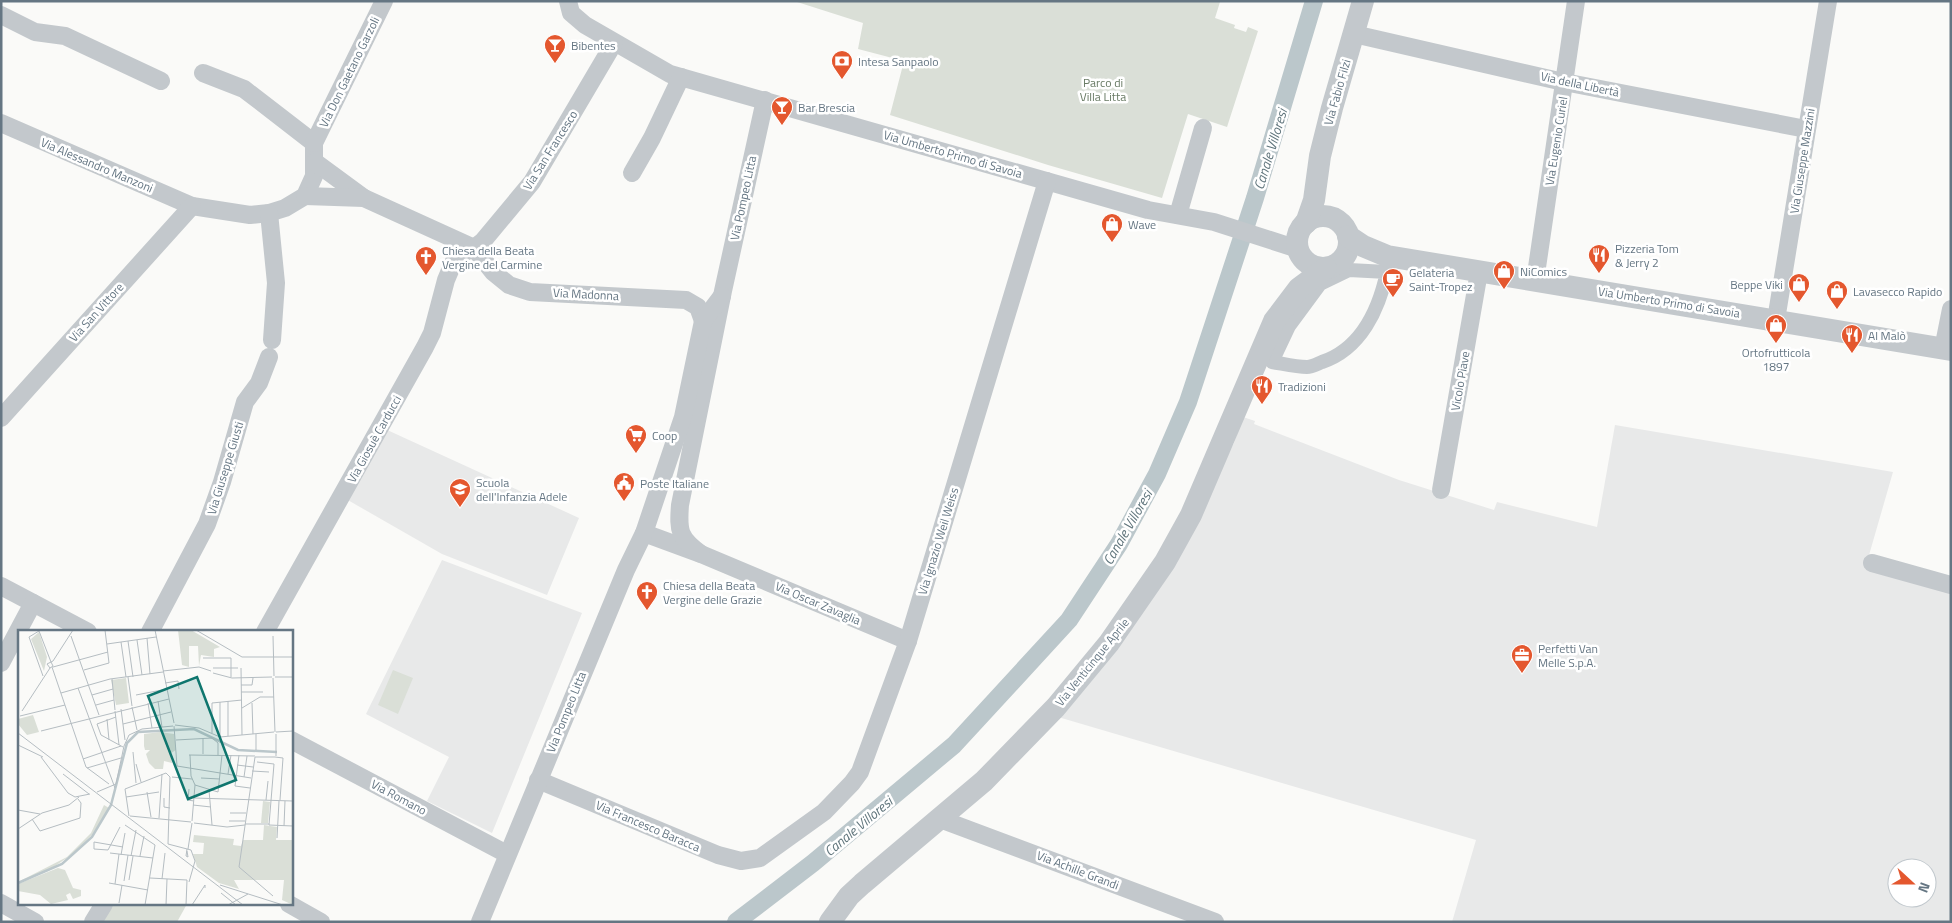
<svg xmlns="http://www.w3.org/2000/svg" width="1952" height="923" viewBox="0 0 1952 923" font-family="'Titillium Web',sans-serif">
<rect width="100%" height="100%" fill="#fafaf8"/>
<g fill="#e8e9e9" fill-rule="evenodd">
<path d="M1243,417L1255,421L1254,424L1399,480L1494,510L1497,502L1597,527L1615,425L1893,472L1865,569L1951,593V922H1452L1476,840L1058,717L1215,481L1234,443ZM1897,868H1927V898H1897Z"/>
<path d="M385,429L579,518L547,595L442,554L346,499Z"/>
<path d="M442,560L582,613L492,833L427,801L449,757L366,714Z"/>
</g>
<g fill="#dadfd7">
<path d="M794,1H1223L1220,2L1215,18L1235,25L1234,28L1246,32L1248,27L1258,31L1227,127L1188,114L1162,198L1048,165L890,115L904,61L858,49L863,23Z"/>
<path d="M393,670L413,678L398,714L378,705Z"/>
<path d="M113,904H187L177,922H103Z"/>
</g>
<g fill="none" stroke-linecap="round" stroke-linejoin="round">
<path stroke="#bbc7cb" stroke-width="18" d="M736,922L813,863L954,745L1069,620L1119,544L1157,474L1188,402L1255,198L1314,1"/>
<path stroke="#c3c8cc" stroke-width="14" d="M1349,270L1387,272C1379,309 1361,349 1322,362C1317,364 1312,367 1307,367C1296,367 1284,364 1272,362L1289,326L1320,284Z"/>
<g stroke="#c3c8cc" stroke-width="18">
<path d="M568,1L571,13L585,25L670,74L1148,210L1214,222L1298,249"/>
<path d="M1,15L35,32L65,36L161,81"/>
<path d="M1354,34L1559,81L1806,129"/>
<path d="M203,73L244,89L314,143"/>
<path d="M1,123L192,206L250,215L269,213L285,208L305,196L314,176V143"/>
<path d="M314,143L384,1"/>
<path d="M315,162L364,198"/>
<path d="M632,173L652,138L681,77"/>
<path d="M305,196L364,198L474,248L493,272L509,285L530,292L686,300L698,307L703,321L710,324"/>
<path d="M269,213L276,283L272,340"/>
<path d="M1178,215L1203,128"/>
<path d="M1535,281L1576,1"/>
<path d="M1776,320L1828,1"/>
<path d="M1943,349L1951,309"/>
<path d="M1,418L192,206"/>
<path d="M1441,490L1479,272"/>
<path d="M644,533L701,554L908,641"/>
<path d="M701,554C679,538 678,531 680,505L723,291L765,100"/>
<path d="M1872,563L1951,585"/>
<path d="M1,586L88,632"/>
<path d="M150,632L207,524L222,482L245,402L259,383L269,357"/>
<path d="M265,632L425,347L432,333L446,280L454,261L460,254L474,248L483,241L532,182L614,43"/>
<path d="M1,663L33,603"/>
<path d="M291,740L507,854"/>
<path d="M538,780L718,855L741,861L760,858L824,812L852,783L860,772L908,641L1047,181"/>
<path d="M940,819L1215,922"/>
<path d="M1,903L35,922"/>
<path d="M289,904L321,922"/>
<path d="M93,922L104,904"/>
<path d="M480,922L626,570L644,533L683,417L703,321L722,296"/>
</g>
<g stroke="#c3c8cc" stroke-width="22">
<circle cx="1323" cy="242" r="26"/>
<path d="M1306,223L1314,200L1320,156L1332,108L1363,1"/>
<path d="M1348,236L1363,246L1387,256L1951,350"/>
<path d="M830,922L849,896L862,884L984,781L1056,707L1109,643L1165,562L1191,515L1274,321L1299,288L1326,268"/>
</g>
</g>
<defs>
<g id="bar-pin" transform="scale(1.125)"><path d="M0 17L-7.5 6A9.5 9.5 0 1 1 7.5 6Z" fill="#e4572e" stroke="#fff"/><path d="M-6-5H6L.8 .8V4.5H3.5V6h-7V4.5H-.8V.8Z" fill="#fff"/></g>
<g id="bank-pin" transform="scale(1.125)"><path d="M0 17L-7.5 6A9.5 9.5 0 1 1 7.5 6Z" fill="#e4572e" stroke="#fff"/><path d="M-6-4H6V4H-6ZM0-2.3a2.3 2.3 0 1 0 0 4.6a2.3 2.3 0 1 0 0-4.6Z" fill="#fff"/></g>
<g id="shop-pin" transform="scale(1.125)"><path d="M0 17L-7.5 6A9.5 9.5 0 1 1 7.5 6Z" fill="#e4572e" stroke="#fff"/><path d="M-5-2.5h2.3a2.7 3.5 0 0 1 5.4 0H5L5.5 6h-11ZM-1.5-2.5h3a1.5 2.3 0 0 0-3 0Z" fill="#fff"/></g>
<g id="restaurant-pin" transform="scale(1.125)"><path d="M0 17L-7.5 6A9.5 9.5 0 1 1 7.5 6Z" fill="#e4572e" stroke="#fff"/><path d="M-5-6h1v4h1v-4h1v4h1v-4h1v5L-1.5 .5V6h-2V.5L-5-1ZM5-6V6H3V1.5H1.5Q1.5-4 5-6Z" fill="#fff"/></g>
<g id="church-pin" transform="scale(1.125)"><path d="M0 17L-7.5 6A9.5 9.5 0 1 1 7.5 6Z" fill="#e4572e" stroke="#fff"/><path d="M-1.2-6h2.4v3.5h3.3v2.4h-3.3V6h-2.4V-.1h-3.3v-2.4h3.3Z" fill="#fff"/></g>
<g id="cafe-pin" transform="scale(1.125)"><path d="M0 17L-7.5 6A9.5 9.5 0 1 1 7.5 6Z" fill="#e4572e" stroke="#fff"/><path d="M-5.5-4.5H6V0H3Q3 3.5 0 3.5H-2.5Q-5.5 3.5-5.5 0ZM3-3.2v2h1.7v-2ZM-6 4.5H4V6H-6Z" fill="#fff"/></g>
<g id="supermarket-pin" transform="scale(1.125)"><path d="M0 17L-7.5 6A9.5 9.5 0 1 1 7.5 6Z" fill="#e4572e" stroke="#fff"/><path d="M-6-5.5h2.5l.6 2H6L4.5 2H-2.5L-4.4-4H-6ZM-1.5 3.2a1.3 1.3 0 1 0 .1 0ZM3 3.2a1.3 1.3 0 1 0 .1 0Z" fill="#fff"/></g>
<g id="civic-pin" transform="scale(1.125)"><path d="M0 17L-7.5 6A9.5 9.5 0 1 1 7.5 6Z" fill="#e4572e" stroke="#fff"/><path d="M-.6-6.5H3V-4.5H.6V-3L4-1V1h2V6H-6V1h2V-1L-.6-3ZM-1.2 2.5V6h2.4V2.5Z" fill="#fff"/></g>
<g id="school-pin" transform="scale(1.125)"><path d="M0 17L-7.5 6A9.5 9.5 0 1 1 7.5 6Z" fill="#e4572e" stroke="#fff"/><path d="M0-5L7-2L0 1L-7-2ZM-4 1L0 2.5L4 1V4Q0 6-4 4Z" fill="#fff"/></g>
<g id="office-pin" transform="scale(1.125)"><path d="M0 17L-7.5 6A9.5 9.5 0 1 1 7.5 6Z" fill="#e4572e" stroke="#fff"/><path d="M-6-3h4V-5.5h4V-3h4V5H-6ZM-1-4.5V-3h2v-1.5ZM-6 0V1H6V0Z" fill="#fff"/></g>
</defs>
<g fill-rule="evenodd">
<use href="#bar-pin" x="555" y="45"/>
<use href="#bank-pin" x="842" y="61"/>
<use href="#bar-pin" x="782" y="107"/>
<use href="#shop-pin" x="1112" y="224"/>
<use href="#restaurant-pin" x="1599" y="255"/>
<use href="#church-pin" x="426" y="257"/>
<use href="#shop-pin" x="1504" y="271"/>
<use href="#cafe-pin" x="1393" y="279"/>
<use href="#shop-pin" x="1799" y="284"/>
<use href="#shop-pin" x="1837" y="291"/>
<use href="#shop-pin" x="1776" y="325"/>
<use href="#restaurant-pin" x="1852" y="335"/>
<use href="#restaurant-pin" x="1262" y="386"/>
<use href="#supermarket-pin" x="636" y="435"/>
<use href="#civic-pin" x="624" y="483"/>
<use href="#school-pin" x="460" y="489"/>
<use href="#church-pin" x="647" y="592"/>
<use href="#office-pin" x="1522" y="655"/>
</g>
<g text-anchor="middle" dominant-baseline="central" stroke-width="5" stroke-linejoin="round" paint-order="stroke">
<g font-size="12" fill="#657683" stroke="#fff" text-anchor="start">
<text x="571" y="45">Bibentes</text>
<text x="858" y="61">Intesa Sanpaolo</text>
<text x="798" y="107">Bar Brescia</text>
<text x="1128" y="224">Wave</text>
<text x="1615" y="248">Pizzeria Tom<tspan x="1615" dy="14">&amp; Jerry 2</tspan></text>
<text x="442" y="250">Chiesa della Beata<tspan x="442" dy="14">Vergine del Carmine</tspan></text>
<text x="1520" y="271">NiComics</text>
<text x="1409" y="272">Gelateria<tspan x="1409" dy="14">Saint-Tropez</tspan></text>
<text x="1783" y="284" text-anchor="end">Beppe Viki</text>
<text x="1853" y="291">Lavasecco Rapido</text>
<text x="1868" y="335">Al Malò</text>
<text x="1776" y="352" text-anchor="middle">Ortofrutticola<tspan x="1776" dy="14">1897</tspan></text>
<text x="1278" y="386">Tradizioni</text>
<text x="652" y="435">Coop</text>
<text x="476" y="482">Scuola<tspan x="476" dy="14">dell'Infanzia Adele</tspan></text>
<text x="640" y="483">Poste Italiane</text>
<text x="663" y="585">Chiesa della Beata<tspan x="663" dy="14">Vergine delle Grazie</tspan></text>
<text x="1538" y="648">Perfetti Van<tspan x="1538" dy="14">Melle S.p.A.</tspan></text>
</g>
<g font-size="12" fill="#657683" stroke="#fff">
<text transform="translate(349 72) rotate(-64)">Via Don Gaetano Garzoli</text>
<text transform="translate(1580 84) rotate(12)">Via della Libertà</text>
<text transform="translate(1337 92) rotate(-74)">Via Fabio Filzi</text>
<text transform="translate(1556 141) rotate(-81)">Via Eugenio Curiel</text>
<text transform="translate(550 150) rotate(-58)">Via San Francesco</text>
<text transform="translate(953 154) rotate(16)">Via Umberto Primo di Savoia</text>
<text transform="translate(1802 161) rotate(-81)">Via Giuseppe Mazzini</text>
<text transform="translate(97 165) rotate(23)">Via Alessandro Manzoni</text>
<text transform="translate(743 198) rotate(-78)">Via Pompeo Litta</text>
<text transform="translate(586 294) rotate(3)">Via Madonna</text>
<text transform="translate(1669 302) rotate(9)">Via Umberto Primo di Savoia</text>
<text transform="translate(96 312) rotate(-48)">Via San Vittore</text>
<text transform="translate(1460 381) rotate(-80)">Vicolo Piave</text>
<text transform="translate(374 439) rotate(-61)">Via Giosuè Carducci</text>
<text transform="translate(225 468) rotate(-73)">Via Giuseppe Giusti</text>
<text transform="translate(938 541) rotate(-73)">Via Ignazio Weil Weiss</text>
<text transform="translate(818 603) rotate(23)">Via Oscar Zavaglia</text>
<text transform="translate(1092 662) rotate(-51)">Via Venticinque Aprile</text>
<text transform="translate(566 712) rotate(-68)">Via Pompeo Litta</text>
<text transform="translate(399 797) rotate(28)">Via Romano</text>
<text transform="translate(648 826) rotate(23)">Via Francesco Baracca</text>
<text transform="translate(1078 870) rotate(21)">Via Achille Grandi</text>
</g>
<g font-size="12" fill="#687a64" stroke="#fff">
<text x="1103" y="82">Parco di<tspan x="1103" dy="14">Villa Litta</tspan></text>
</g>
<g font-size="14" font-style="italic" fill="#60757c" stroke="#fff">
<text transform="translate(1270 149) rotate(-73)">Canale Villoresi</text>
<text transform="translate(1127 527) rotate(-60)">Canale Villoresi</text>
<text transform="translate(858 826) rotate(-40)">Canale Villoresi</text>
</g>
</g>
<g transform="translate(18 630)">
<rect width="275" height="275" fill="#fafaf8"/>
<path d="M160,0H173L202,17L196,19V27L183,25L181,36L180,16H171V37L164,35ZM21,2L29,27L26,41L13,9ZM108,48L111,73L98,75L93,50ZM15,85L21,102L9,105L0,94V89ZM142,102L156,104L158,120L153,123L154,133L146,131L145,139H137L131,133L128,124L132,120H127L126,116V104ZM245,171L252,172L250,193H243ZM86,175L91,178L74,205L56,223L30,241L0,252L49,227L73,203ZM246,195L259,197L258,210H275V275L264,270L266,250H216L221,259L201,253L179,237L175,224H185L186,213L175,212L176,205L216,209L215,215L223,216L225,210H245ZM40,238L47,240L55,258L63,260V266L55,269L52,263L48,265L50,270L33,274L22,265L0,261V254Z" fill="#dadfd7"/>
<path fill="none" stroke="#bbc7cb" stroke-width="2.5" d="M0,253L44,234L74,207L93,175L109,113L120,102L176,99L220,120L259,122"/>
<path fill="none" stroke="#b5bdc2" stroke-width="1" d="M137,0L156,93M178,0L224,27H275M21,1L11,7L25,46M21,1L33,32M53,6L81,85M255,6L256,46M129,8L132,44M119,10L124,45M110,11L115,47M103,12L108,47M89,14L138,7M185,28H213V47M33,32L35,36L32,38L29,34L35,31L55,0M34,37L68,137L91,154M35,37L90,22M195,38H220M223,38L224,105M66,40L91,33L87,0M145,41L181,37L193,41M195,43L214,48L254,47M110,47L114,76M257,47H275M255,48L257,102M94,49L97,80M147,53L160,51L161,59M223,55H234L235,48M60,58L97,158M223,62H245M43,63L92,49L145,42M74,65L95,59M118,65L149,59M140,71L144,97M210,71V106M202,72V107M130,73L134,98M234,73L235,104M78,75L96,70M114,77L119,100M224,78L242,67H256M103,79L107,110M4,81L32,38M97,81L101,115M2,86L47,75M98,87L79,94L83,105L105,117M89,89L91,110M105,94L153,82M157,95L181,98L202,107L256,102M156,96L159,136M23,101L151,69M258,102L275,101M0,103L225,275M194,103V73L224,70M158,110L194,108L200,113V125M0,115L25,127M238,120V104M115,122L118,153M185,124V108M171,125L237,126M172,125L173,146L177,155L174,191M221,125L217,156L232,158M258,126V104M23,127L50,163L57,167L72,164M237,127L221,237L255,266M237,127H257M257,127L265,128L262,170M65,129L103,116M239,132L256,134L251,195L275,196M118,134L123,152M219,135L235,137M159,136L233,148M69,138L103,128M234,141L251,142M45,144L71,164M210,144L213,125M152,147L150,214L173,220M154,147L174,149M226,147L229,126M183,148L202,149M177,155L200,162L204,125M171,159L170,170L176,171M191,160L194,195M79,162L98,154L106,116L111,105L124,99L155,96M129,162L133,187M108,167L141,162M146,168V177L152,178M176,168L275,171M248,170L250,151M175,175L193,177M0,180L22,184M212,183H228M111,186L107,159L148,143L152,147M112,186L173,192M141,188L144,144M14,189L22,201L62,188L63,173L60,169M211,191H227M176,193L209,197L227,195M227,194H251M107,195L137,215L127,275M266,196L267,171M0,199L24,183L51,175L61,167M259,208L261,171M169,219L168,226L170,227L169,221M170,219L174,193M90,220L76,219V212L105,217M90,220L102,197M92,223L135,228M103,225L107,203M113,226L118,200M122,226L126,206M132,248L169,250L168,275M144,249L147,223M111,250L115,226M106,251L110,225M171,252L177,231L173,220M91,253L130,260M97,254L101,224M202,255L265,275M203,263L218,275M101,273L104,255M148,275L149,249M174,275L187,255V258M210,275L230,264"/>
<path fill="#0f766e" fill-opacity="0.15" stroke="#0f766e" stroke-width="2.5" d="M179,47L218,150L170,169L130,66Z"/>
<rect width="275" height="275" fill="none" stroke="#657683" stroke-width="2.5"/>
</g>
<rect width="1952" height="923" fill="none" stroke="#657683" stroke-width="5"/>
<g transform="translate(1912 883) rotate(111)"><circle r="24" fill="#ffffff" stroke="#c1c8cd"/>
<path d="M0-4L9 19L0 12L-9 19Z" fill="#e4572e"/>
<text y="-8" font-size="14" font-weight="bold" text-anchor="middle" fill="#657683">N</text>
</g>
</svg>
